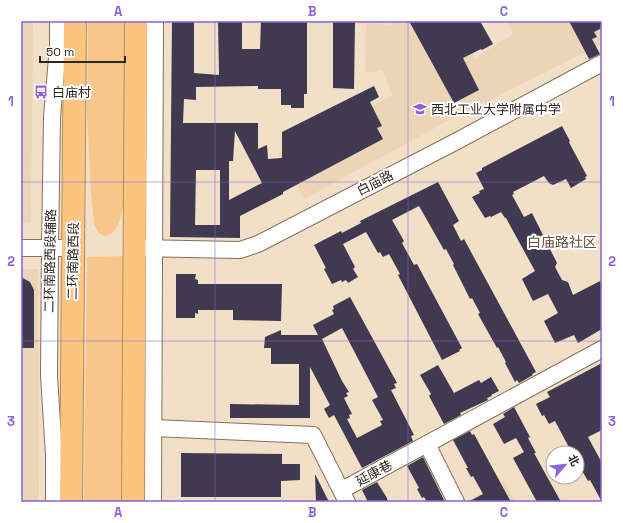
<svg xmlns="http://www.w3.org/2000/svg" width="623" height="523" viewBox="0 0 623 523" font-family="'Space Grotesk','Noto Sans SC',sans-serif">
<rect width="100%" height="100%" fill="#f2dfc8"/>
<g fill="#ecd4b7">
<path d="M21,21H33L31,222H21Z"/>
<path d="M390,21H456L475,58L513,34L508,23L513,21H602V44L446,122L304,199L278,154L393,95L382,70L365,73L366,23L390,25Z"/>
<path d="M21,269H38L39,502H21Z"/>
<path d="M504,481L515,502H467V501Z"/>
</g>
<g fill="#f7c68b">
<path d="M88,21H129L124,199C122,212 120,234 104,236L99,233L94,224L91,193L87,113Z"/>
<path d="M128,256L125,502H84L87,257Z"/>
</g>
<g fill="#3f3a4f" fill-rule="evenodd">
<path d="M172,21H194V73L219,75L218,21H242V49H260L261,21H307V94H304V108H291V105H281V89H258V86L196,87V100L184,99L183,123H258V149L267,145L268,159L282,158V132L374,86L379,97L370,102L382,126L377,128L383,139L283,192V194L240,216V238L170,237ZM235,131L262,183L229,200V161H233ZM196,170H220V225H195Z"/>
<path d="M333,21H352L353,22H355L354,89L333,88Z"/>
<path d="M409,21H480L493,44L482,50L481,49L463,58L479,90L454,103Z"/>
<path d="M569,21H602V28L594,32L597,37L592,39L600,54L589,59Z"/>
<path d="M562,126L570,141L569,142L572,148L587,176L585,177L586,179L571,188L566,179L553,185L549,183L544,176L513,192L514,194L512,195L524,217L532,213L557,263L555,267L562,280L568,282L573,295L602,280V329L578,343L574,335L555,343L544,321L558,313L548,294L533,301L522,279L535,271L506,218H505L501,212L491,217L490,216L485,218L472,197L480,193L479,191L484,189L476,173L482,170V168Z"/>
<path d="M438,182L459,221L453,225L461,241L464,239L536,372L532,374L533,375L519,383L517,380L515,382L505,363L506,362L498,347L497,348L478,314L480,313L472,298L470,299L453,265L454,264L446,249L444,250L419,206L392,220L404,241L402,243L414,265L417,264L462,348L459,350L460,351L442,360L398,275L400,274L389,254L383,257L380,252L378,253L366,232L343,244L355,267L353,269L358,277L348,283L346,280L342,282L341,280L332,284L324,269L326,268L314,245L341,231L342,233L361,223L360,221Z"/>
<path d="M176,274H196L195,279L198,280V284H282L281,321L233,320V310H198V314L195,313V318H176Z"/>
<path d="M21,277L30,282L34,290V348H21Z"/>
<path d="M350,297L397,383L394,384L396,388L391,390L414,435L411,436L413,441L362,468L334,415L329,418L324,409L330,405L310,367V418H230V404L299,405V364H271V348H264L265,337L281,330V335H318L313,325L334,314L332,310L334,309L333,306ZM342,328L378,397L372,400L383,420L380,421L382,425L357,438L347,419L350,418L349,415L352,414L344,398L348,396L346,393L349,392L342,381L322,339Z"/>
<path d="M602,363V430L588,437L602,463V502L590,480L588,481L577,462V453H572L555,421L549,424L544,415L542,416L536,404L550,397L547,392Z"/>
<path d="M438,365L454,393L479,380L481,383L491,377L499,391L491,395L492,396L487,398L488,400L460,413L461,415L444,424L429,396L431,394L420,375Z"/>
<path d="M514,407L530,437L528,438L536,453H534L561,502H537L513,458L524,452L516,438L504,444L493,424L505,417L503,414Z"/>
<path d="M470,431L472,435L474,434L511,502H468L483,494L473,476L471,477L466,468H468L453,440Z"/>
<path d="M181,453L282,454V464H300V480L281,481V497H181Z"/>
<path d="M423,457L445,502H427L424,497L422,498L417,489L419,488L407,466Z"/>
<path d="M315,474L329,502H316Z"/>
<path d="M377,482L387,498L388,502H368L362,490Z"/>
</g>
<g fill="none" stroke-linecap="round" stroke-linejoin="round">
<g stroke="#83715d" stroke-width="18">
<g id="minor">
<path d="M21,248H73"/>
<path d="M135,248L240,250L258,244L457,141L602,63"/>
<path d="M154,428L313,435L347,502"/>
<path d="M427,444L456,502"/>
<path d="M342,490L602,349"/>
<path d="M54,502V455L49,376L50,249L52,117L58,46V21"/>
<path d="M153,502L155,21"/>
</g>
</g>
<g stroke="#b38d5e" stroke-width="24">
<g id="highway">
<path d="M71,502L75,21"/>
<path d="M133,502L136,21"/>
</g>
</g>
<use href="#minor" stroke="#fff" stroke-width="16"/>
<use href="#highway" stroke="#fbc481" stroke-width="22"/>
</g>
<path fill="none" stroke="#8b61dc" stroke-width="1" stroke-opacity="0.55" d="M215,21V502M408,21V502M21,182H602M21,341H602"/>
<defs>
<g id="bus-bare" transform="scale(1.08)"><path d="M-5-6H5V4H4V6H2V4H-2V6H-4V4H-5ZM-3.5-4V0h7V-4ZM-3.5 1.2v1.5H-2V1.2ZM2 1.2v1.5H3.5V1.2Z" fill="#8b61dc" stroke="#fff" stroke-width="2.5" paint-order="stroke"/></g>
<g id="school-bare" transform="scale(1.08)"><path d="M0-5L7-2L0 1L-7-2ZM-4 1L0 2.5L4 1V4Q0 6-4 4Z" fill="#8b61dc" stroke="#fff" stroke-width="2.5" paint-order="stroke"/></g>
</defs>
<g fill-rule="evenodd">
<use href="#bus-bare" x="41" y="92"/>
<use href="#school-bare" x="420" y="109"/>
</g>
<g text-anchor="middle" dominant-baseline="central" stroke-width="4" stroke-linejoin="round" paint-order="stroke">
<g font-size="13" fill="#2d261e" stroke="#fff" text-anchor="start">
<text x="52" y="92">白庙村</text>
<text x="431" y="109">西北工业大学附属中学</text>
</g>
<g font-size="13" fill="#2d261e" stroke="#fff">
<text transform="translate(375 183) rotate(-27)">白庙路</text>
<text transform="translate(50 261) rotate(-89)">二环南路西段辅路</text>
<text transform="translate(73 261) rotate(-89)">二环南路西段</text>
<text transform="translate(374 473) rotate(-28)">延康巷</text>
</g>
<g font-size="14" fill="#62513e" stroke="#fff">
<text x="562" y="242">白庙路社区</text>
</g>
</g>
<rect width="623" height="523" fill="none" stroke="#ffffff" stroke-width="44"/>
<g transform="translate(565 465) rotate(62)"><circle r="19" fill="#ffffff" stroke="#aba8a5"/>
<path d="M0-3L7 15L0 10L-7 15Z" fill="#8b61dc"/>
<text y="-6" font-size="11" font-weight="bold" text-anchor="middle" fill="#2d261e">北</text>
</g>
<path d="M40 56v6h85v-6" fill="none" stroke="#2d261e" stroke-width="2"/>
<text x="46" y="56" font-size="12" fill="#2d261e" stroke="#ffffff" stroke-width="3" paint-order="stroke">50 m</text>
<rect x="22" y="22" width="579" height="479" fill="none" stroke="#8b61dc" stroke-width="1.5"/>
<g font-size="13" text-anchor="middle" font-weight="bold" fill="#8b61dc">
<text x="118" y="16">A</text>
<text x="312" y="16">B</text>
<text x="504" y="16">C</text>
<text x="11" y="106">1</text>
<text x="612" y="106">1</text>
<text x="11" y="266">2</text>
<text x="612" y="266">2</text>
<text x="11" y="426">3</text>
<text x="612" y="426">3</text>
<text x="118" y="517">A</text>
<text x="312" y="517">B</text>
<text x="504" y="517">C</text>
</g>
</svg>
